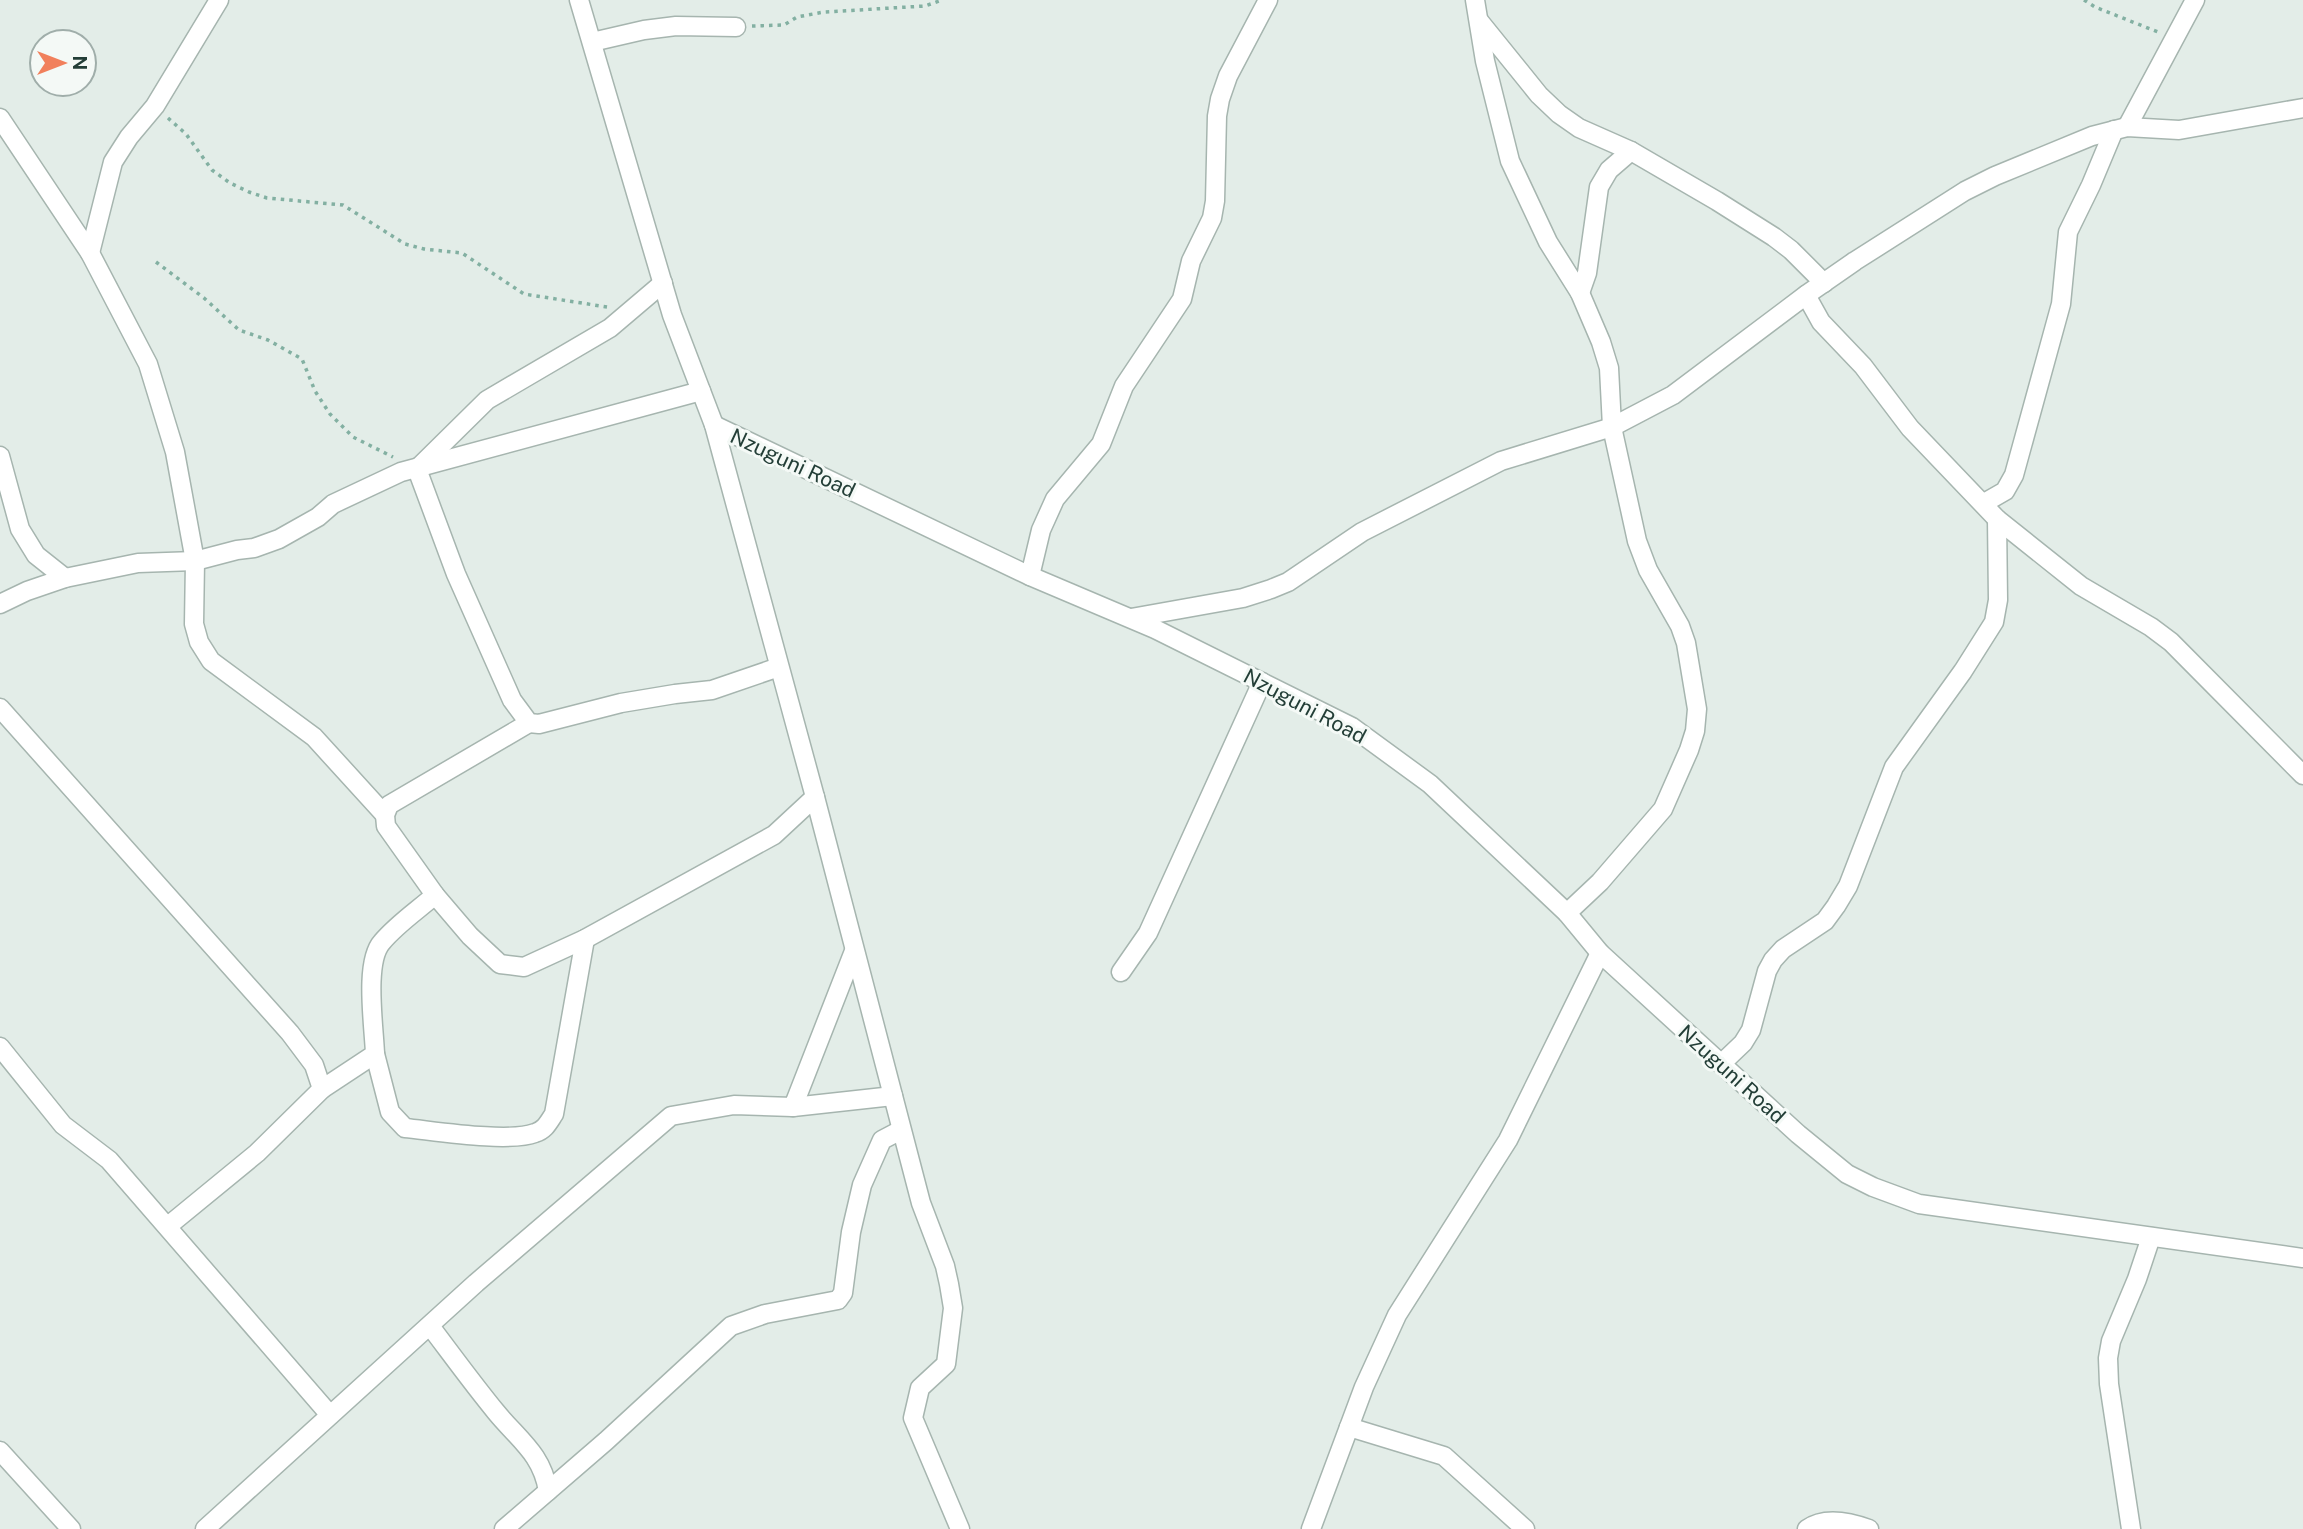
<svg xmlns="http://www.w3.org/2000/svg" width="2303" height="1529" viewBox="0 0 2303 1529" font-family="'Public Sans',sans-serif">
<rect width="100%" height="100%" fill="#e3ede8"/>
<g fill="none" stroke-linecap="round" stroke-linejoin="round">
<g stroke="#a6b5af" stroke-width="21">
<g id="minor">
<path d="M579,0L672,315L714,425L815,797L921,1203L945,1266L949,1284L953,1308L946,1364L920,1388L913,1418L960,1529"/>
<path d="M1475,0L1485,61L1510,161L1548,242L1580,293L1601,342L1609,368L1612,427L1637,541L1648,570L1680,626L1686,643L1697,709L1695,731L1689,750L1663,809L1600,882L1567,913"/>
<path d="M1480,22L1539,95L1559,114L1579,128L1631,151L1717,201L1774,237L1791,250L1824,283"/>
<path d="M592,42L644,30L676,26L736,27"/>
<path d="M0,118L90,253L148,364L175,452L195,561L194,624L199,642L211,661L314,737L385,815"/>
<path d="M2127,127L2195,0"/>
<path d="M90,253L113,162L129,137L155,106L219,0"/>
<path d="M1580,293L1587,273L1599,187L1609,170L1631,151"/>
<path d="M1806,295L1821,322L1863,366L1910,428L1997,519L2081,586L2151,627L2171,642L2303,775"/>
<path d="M714,425L1030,576L1155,629L1352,727L1430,784L1567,913L1600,953L1798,1134L1847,1174L1873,1187L1919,1204L2303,1258"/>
<path d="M0,456L20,529L36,555L65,578"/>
<path d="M417,469L456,574L512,700L529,723L539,724L621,703L675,694L712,690L779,667"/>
<path d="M417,469L487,400L610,328L663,283"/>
<path d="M1984,503L2005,491L2014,475L2061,304L2068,232L2091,185L2114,130"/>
<path d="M1030,576L1041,530L1055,499L1101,444L1124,386L1182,299L1191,261L1212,218L1215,201L1217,116L1220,99L1228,76L1268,0"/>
<path d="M0,604L27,591L65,578L138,563L195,561L237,550L254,548L279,539L318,517L333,504L401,472L701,391"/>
<path d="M1131,618L1243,598L1271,589L1288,582L1362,532L1501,461L1612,427L1673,395L1806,295L1855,261L1965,191L1995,176L2092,136L2127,127L2179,130L2303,108"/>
<path d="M0,708L290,1033L314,1065L322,1089L257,1153L168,1226"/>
<path d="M529,723L389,805L385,815L386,826L435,895L470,936L500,964L524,967L585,939L774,835L815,797"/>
<path d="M1121,972L1148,933L1262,682"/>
<path d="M0,1047L63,1125L109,1160L330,1415"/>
<path d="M375,1054L390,1112L405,1128C435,1131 509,1143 535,1133C545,1130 548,1123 554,1114L585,939"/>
<path d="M1721,1064L1743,1043L1751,1030L1767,971L1773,960L1783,949L1825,921L1836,906L1848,886L1894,767L1963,671L1994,622L1998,600L1997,519"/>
<path d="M322,1089L375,1054C374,1026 364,962 382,942C397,924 418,910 435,895"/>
<path d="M793,1107L893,1096"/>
<path d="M430,1326C452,1355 473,1384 496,1412C519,1440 542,1454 548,1491"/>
<path d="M1349,1427L1444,1456L1525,1529"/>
<path d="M0,1451L71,1529"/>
<path d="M205,1529L476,1283L671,1116L734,1105L793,1107L854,951"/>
<path d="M504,1529L606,1441L731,1326L765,1314L838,1300L843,1293L851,1232L862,1185L882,1140L901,1130"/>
<path d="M1311,1529L1364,1387L1397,1315L1508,1140L1600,953"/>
<path d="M1807,1529C1825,1516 1850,1522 1869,1529"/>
<path d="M2131,1529L2109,1384L2108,1358L2111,1341L2137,1279L2151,1237"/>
</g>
</g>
<g stroke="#83b0a2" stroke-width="3.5" stroke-dasharray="3.5 5" stroke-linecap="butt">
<path d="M2084,0L2095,7L2158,32"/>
<path d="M752,26L784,25L797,17L824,12L925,6L942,0"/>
<path d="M168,118L186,134L212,170L230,183L249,192L267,198L343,205L405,244L424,249L462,253L524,294L607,307"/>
<path d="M156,262L204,298L239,330L268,340L302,359L315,391L330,414L353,437L393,457"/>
</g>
<use href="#minor" stroke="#fff" stroke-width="18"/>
</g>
<g text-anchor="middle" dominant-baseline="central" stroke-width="6" stroke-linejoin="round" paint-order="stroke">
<g font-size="21" fill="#233e37" stroke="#f4f9f6">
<text transform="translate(793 463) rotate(25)">Nzuguni Road</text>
<text transform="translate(1305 706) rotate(28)">Nzuguni Road</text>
<text transform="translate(1732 1074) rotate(42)">Nzuguni Road</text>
</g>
</g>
<g transform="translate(63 63) rotate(90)"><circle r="33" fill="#f4f9f6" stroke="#a0aeaa" stroke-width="2"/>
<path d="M0-5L12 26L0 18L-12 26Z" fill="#f1805c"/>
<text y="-10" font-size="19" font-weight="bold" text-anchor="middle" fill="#233e37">N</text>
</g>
</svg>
